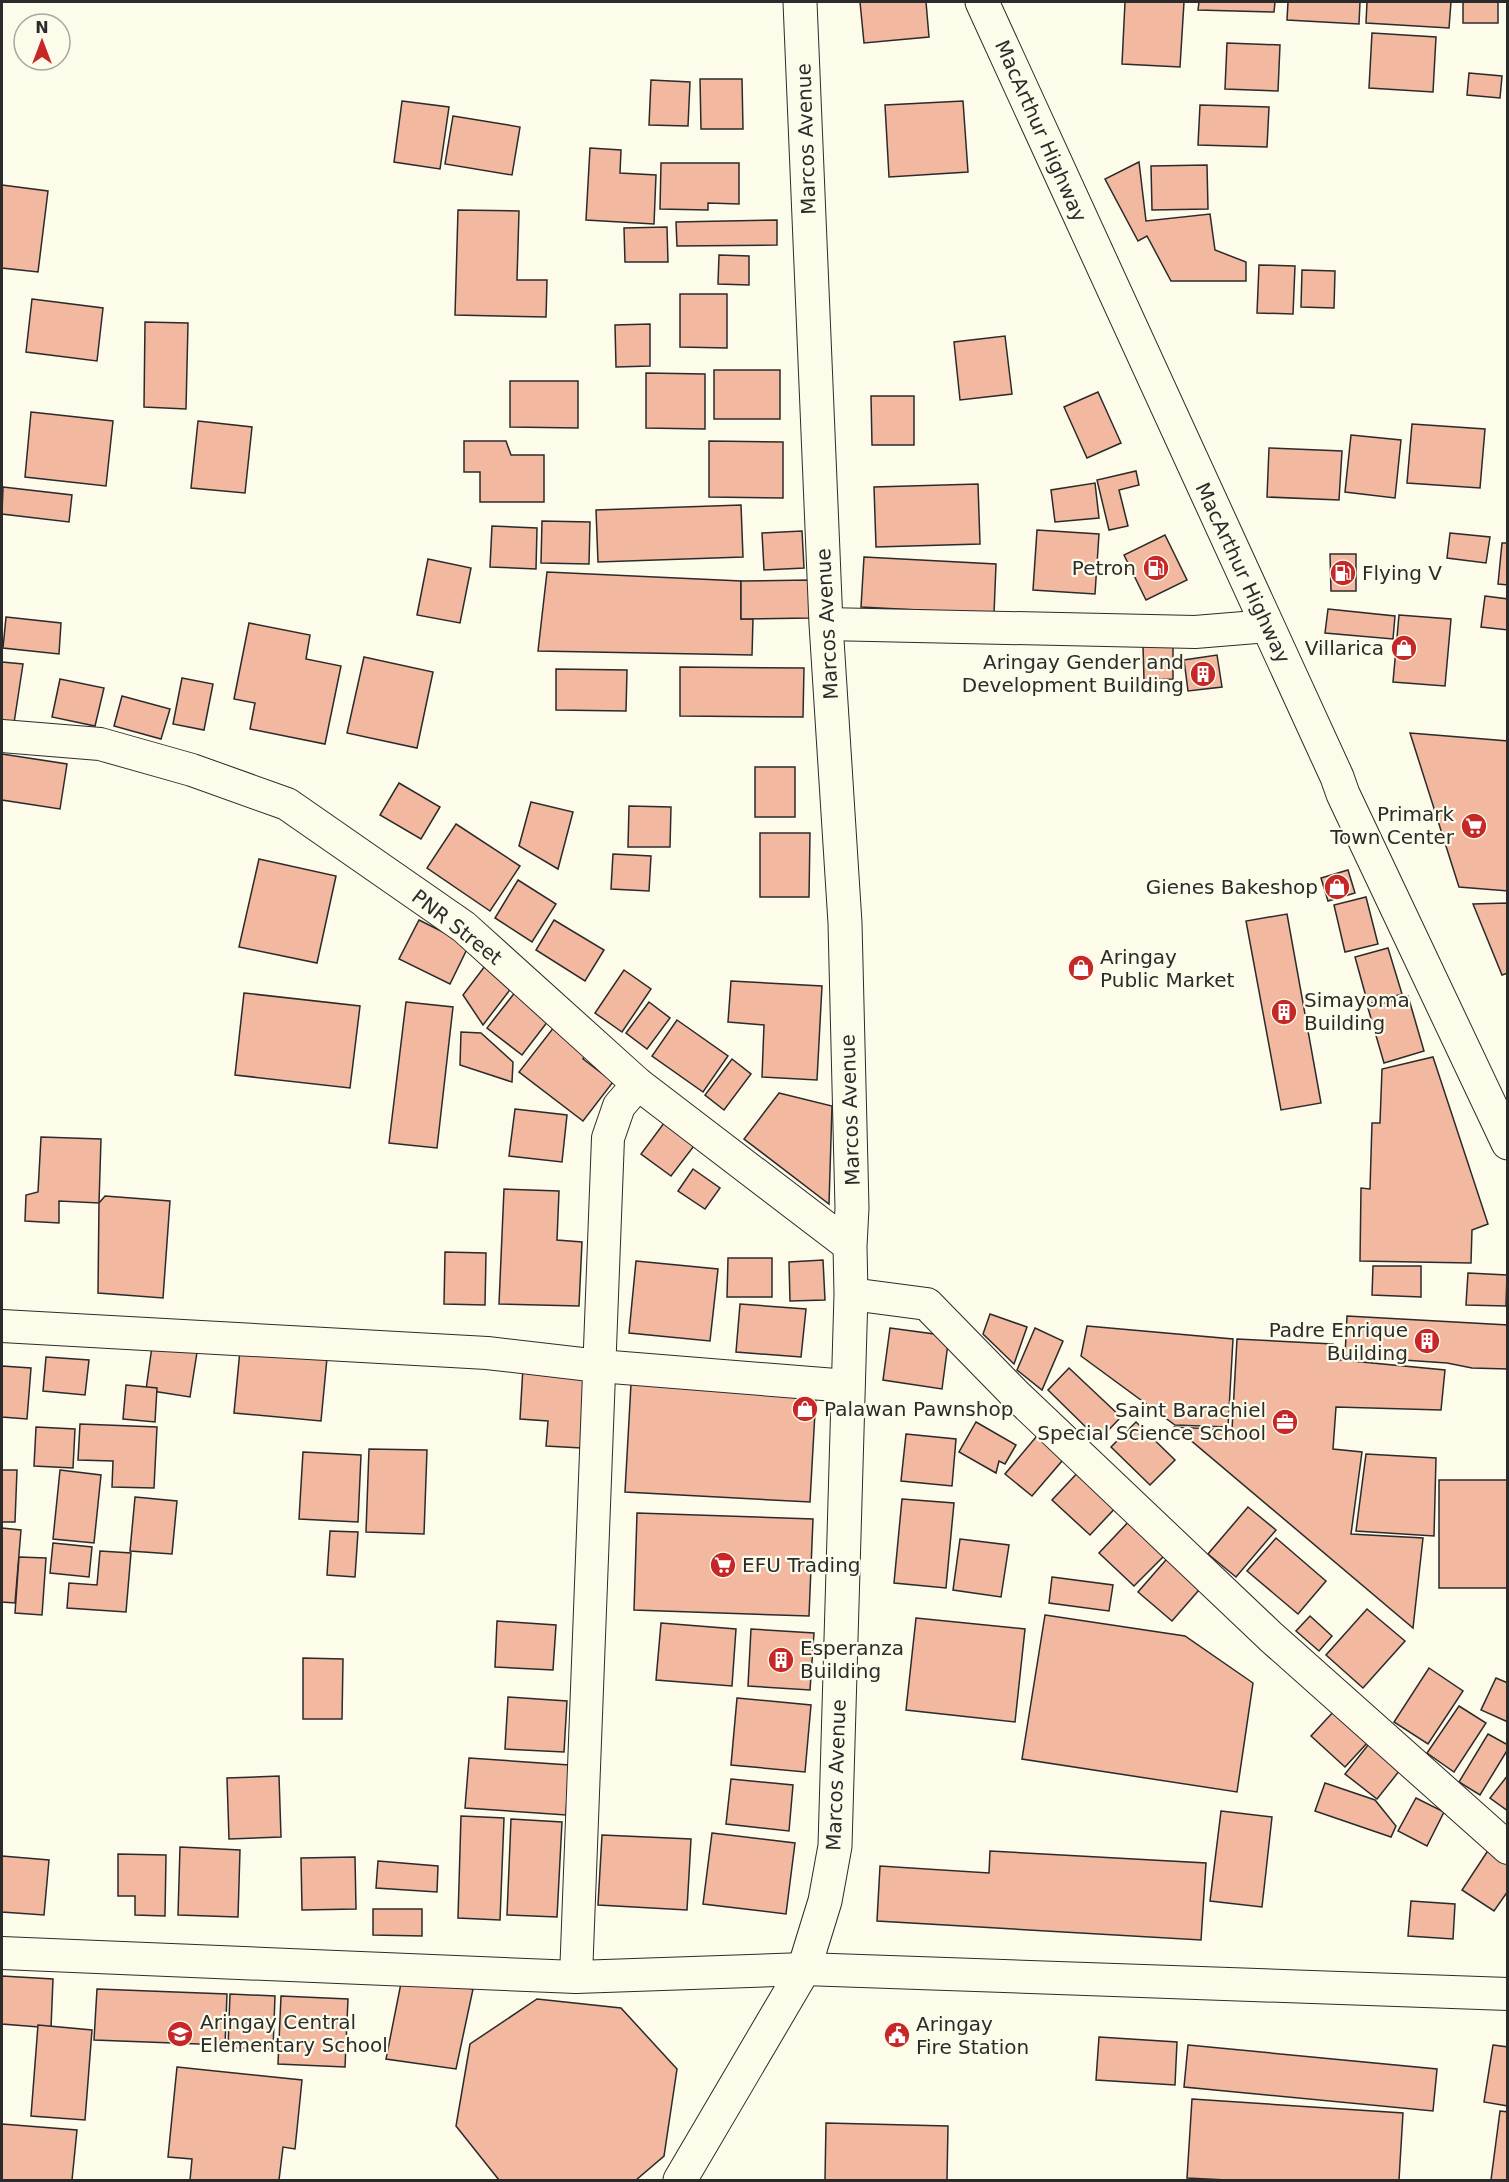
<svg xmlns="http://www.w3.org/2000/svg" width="1509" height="2182" viewBox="0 0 1509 2182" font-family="'DejaVu Sans',sans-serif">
<rect width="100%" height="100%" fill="#fdfbea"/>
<g fill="#f2b8a0" stroke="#2b2b2b" stroke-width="1.5">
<path d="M860,2H926L929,37L864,43Z"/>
<path d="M1125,2H1184L1180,67L1122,64Z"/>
<path d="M1199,2H1275L1274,12L1198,10Z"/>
<path d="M1288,2H1360L1359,24L1287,20Z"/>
<path d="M1367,2H1451L1449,28L1366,23Z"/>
<rect x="1463" y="2" width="35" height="21"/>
<path d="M1372,33L1436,37L1433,92L1369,88Z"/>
<path d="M1227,43L1280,45L1278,91L1225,89Z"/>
<path d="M1469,73L1502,76L1500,98L1467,95Z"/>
<path d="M700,79H742L743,129H701Z"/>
<path d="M651,80L690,82L688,126L649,125Z"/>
<path d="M402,101L449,107L440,169L394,162Z"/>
<path d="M963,101L968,172L889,177L885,105Z"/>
<path d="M1200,105L1269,107L1267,147L1198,145Z"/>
<path d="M453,116L520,127L512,175L445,164Z"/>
<path d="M590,148L621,150L620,173L656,175L654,224L586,220Z"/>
<path d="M1139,162L1146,221L1210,214L1215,250L1246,262V281H1171L1147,236L1138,241L1105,179Z"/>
<path d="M661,163H739V204L708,203V210L660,209Z"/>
<path d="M1207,165L1208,209L1152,210L1151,166Z"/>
<path d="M2,185L48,191L38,272L2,268Z"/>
<path d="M458,210L519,211L517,280H547L546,317L455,315Z"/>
<path d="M777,220V245L677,246L676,222Z"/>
<path d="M667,227L668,262H625L624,228Z"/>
<path d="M719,255L749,256V285L718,284Z"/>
<path d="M1259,265L1295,266L1293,314L1257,313Z"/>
<path d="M1302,270L1335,271L1334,308L1301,307Z"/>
<path d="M680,294H727V348L680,347Z"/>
<path d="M32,299L103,308L97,361L26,352Z"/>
<path d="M145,322L188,323L186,409L144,407Z"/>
<path d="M650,324V366L616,367L615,325Z"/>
<path d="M1005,336L1012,394L960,400L954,342Z"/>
<rect x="714" y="370" width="66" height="49"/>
<path d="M646,373L705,374V429L646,428Z"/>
<path d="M510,381H578V428L510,427Z"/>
<path d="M1098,392L1121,443L1087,458L1064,407Z"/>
<path d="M871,396H914V445H872Z"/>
<path d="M31,412L113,421L106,486L25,477Z"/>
<path d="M198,421L252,427L245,493L191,488Z"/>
<path d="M1412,424L1485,429L1480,488L1407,483Z"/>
<path d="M1351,435L1401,440L1395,498L1345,492Z"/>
<path d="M464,441H506L511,455H544V502H480V472H464Z"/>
<path d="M709,441L783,442V498L709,497Z"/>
<path d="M1269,448L1342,451L1339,500L1267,497Z"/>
<path d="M1136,471L1139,485L1119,490L1128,526L1109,530L1097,480Z"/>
<path d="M1095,483L1099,518L1055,522L1051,490Z"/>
<path d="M978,484L980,544L876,547L874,487Z"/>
<path d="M3,487L72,495L69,522L2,514Z"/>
<path d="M741,505L743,557L598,562L596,510Z"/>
<path d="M542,521L590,522L589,564L541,563Z"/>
<path d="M492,526L537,528L536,569L490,567Z"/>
<path d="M1037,530L1099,534L1095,594L1033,590Z"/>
<path d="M802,531L804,568L764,570L762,533Z"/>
<path d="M1450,533L1490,537L1486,563L1447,558Z"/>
<path d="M1165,535L1187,580L1146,600L1124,555Z"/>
<path d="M1502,543H1508V585L1498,584Z"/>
<path d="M1330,554H1356V591H1331Z"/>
<path d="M864,557L996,564L994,614L861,607Z"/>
<path d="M428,559L471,568L460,623L417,615Z"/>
<path d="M547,572L741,581V619H753L752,655L538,651Z"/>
<path d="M810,580V618L741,619V581Z"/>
<path d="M1485,596L1508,599V630L1481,627Z"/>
<path d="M1328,609L1395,616L1393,639L1325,633Z"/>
<path d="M1399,615L1451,619L1445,686L1393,682Z"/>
<path d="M6,617L61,623L59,654L3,648Z"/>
<path d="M249,623L310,635L306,659L341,666L325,744L250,729L255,703L234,699Z"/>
<path d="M1143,646H1173V679L1144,680Z"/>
<path d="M1217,655L1222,687L1188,691L1184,660Z"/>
<path d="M364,657L433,672L417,748L347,733Z"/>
<path d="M2,662L23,664L14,723L2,721Z"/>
<path d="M680,667L804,668L803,717L680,716Z"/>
<path d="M556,669L627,670L626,711L556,710Z"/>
<path d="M182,678L213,684L204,730L173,724Z"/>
<path d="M60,679L104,688L95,726L52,717Z"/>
<path d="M122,696L170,709L161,739L114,726Z"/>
<path d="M1410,733L1508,741V891L1459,887Z"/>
<path d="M2,754L67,764L60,809L2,800Z"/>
<rect x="755" y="767" width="40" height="50"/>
<path d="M399,783L440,807L421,839L380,815Z"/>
<path d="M531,802L573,812L558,869L519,846Z"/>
<path d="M629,806L671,807L670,847H628Z"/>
<path d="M456,824L520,866L490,911L427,868Z"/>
<path d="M760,833H810L809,897H760Z"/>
<path d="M613,854L651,856L649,891L611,889Z"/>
<path d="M259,859L336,876L317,963L239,947Z"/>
<path d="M1348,870L1355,893L1328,901L1321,878Z"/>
<path d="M518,880L556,904L532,942L495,918Z"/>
<path d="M1366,897L1378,944L1345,952L1334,905Z"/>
<path d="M1508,903V973L1502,975L1473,904Z"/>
<path d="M1287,914L1321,1103L1281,1110L1246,921Z"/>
<path d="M419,920L469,945L450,984L399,959Z"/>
<path d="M554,920L604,950L585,981L536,950Z"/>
<path d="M1388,948L1402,994L1368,1004L1355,957Z"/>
<path d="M491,958L519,978L483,1025L463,995Z"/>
<path d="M624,970L651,989L622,1032L595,1013Z"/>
<path d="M731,981L822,986L817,1080L762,1077L764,1025L728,1022Z"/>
<path d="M520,986L555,1012L522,1055L487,1028Z"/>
<path d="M244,993L360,1006L350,1088L235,1075Z"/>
<path d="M1408,996L1424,1051L1384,1063L1368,1008Z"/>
<path d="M406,1002L453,1007L437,1148L389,1143Z"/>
<path d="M649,1002L670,1018L647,1049L626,1033Z"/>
<path d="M677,1020L728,1056L703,1092L652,1056Z"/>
<path d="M558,1022L592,1048L583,1059L613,1082L583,1121L519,1072Z"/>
<path d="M461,1032L481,1033L513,1062L512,1082L460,1065Z"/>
<path d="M1433,1057L1488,1224L1472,1230L1471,1263L1360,1261L1361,1188L1370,1189L1372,1123H1380L1382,1069Z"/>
<path d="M732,1059L751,1074L724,1110L705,1095Z"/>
<path d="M779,1093L832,1106L829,1204L744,1139Z"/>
<path d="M515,1109L567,1115L562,1162L509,1156Z"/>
<path d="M667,1119L697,1142L671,1176L641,1154Z"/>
<path d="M41,1137L101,1139L99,1203L59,1201V1223L25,1221L26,1195L38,1192Z"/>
<path d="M693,1169L720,1188L705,1209L678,1191Z"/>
<path d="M504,1189L559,1191L557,1240L582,1242L579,1306L499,1304Z"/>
<path d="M105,1196L170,1201L163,1298L98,1293L99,1203Z"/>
<path d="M445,1252L486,1253L485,1305L444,1304Z"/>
<path d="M728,1258H772V1297H727Z"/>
<path d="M823,1260L825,1300L790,1301L789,1262Z"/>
<path d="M636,1261L718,1269L710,1341L629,1333Z"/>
<path d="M1373,1266H1421V1297L1372,1295Z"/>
<path d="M1468,1273L1507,1275L1506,1306L1466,1305Z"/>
<path d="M740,1304L806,1309L801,1357L736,1352Z"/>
<path d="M990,1314L1027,1327L1014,1364L983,1334Z"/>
<path d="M1347,1316L1508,1325V1369L1472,1368L1447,1363L1345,1356Z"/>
<path d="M1087,1326L1233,1339L1228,1427L1175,1425L1081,1356Z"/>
<path d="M890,1328L949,1336L942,1389L883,1380Z"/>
<path d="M1035,1328L1063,1341L1042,1390L1017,1370Z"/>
<path d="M153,1339L198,1346L190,1397L146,1390Z"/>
<path d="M1237,1339L1333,1344L1331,1359L1445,1370L1441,1410L1336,1407L1333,1449L1362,1452L1351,1534L1423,1538L1413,1628L1175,1427L1232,1430Z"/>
<path d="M240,1350L327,1358L321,1421L234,1413Z"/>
<path d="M46,1357L89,1360L85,1395L43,1391Z"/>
<path d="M2,1366L31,1368L27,1419L2,1417Z"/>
<path d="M523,1367L585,1370L581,1448L546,1446L548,1421L520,1419Z"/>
<path d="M1069,1368L1121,1417L1099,1440L1048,1390Z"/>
<path d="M631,1384L816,1394L810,1502L625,1492Z"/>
<path d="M126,1385L157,1388L155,1422L123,1419Z"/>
<path d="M976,1422L1016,1445L1005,1464L999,1461L996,1473L959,1452Z"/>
<path d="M1136,1422L1175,1460L1150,1485L1111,1447Z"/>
<path d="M80,1424L157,1427L154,1488L112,1487L113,1461L78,1460Z"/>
<path d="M36,1427L75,1429L73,1468L34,1466Z"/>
<path d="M1041,1431L1068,1454L1032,1496L1005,1474Z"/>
<path d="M906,1434L956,1439L952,1486L901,1481Z"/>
<path d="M369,1449L427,1450L424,1534L366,1532Z"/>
<path d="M303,1452L361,1455L358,1522L299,1519Z"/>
<path d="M1366,1454L1436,1458L1434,1536L1356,1531Z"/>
<path d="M1082,1468L1120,1503L1090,1535L1052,1500Z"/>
<path d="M2,1470H17L15,1522H2Z"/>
<path d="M60,1470L101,1475L94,1543L53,1539Z"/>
<path d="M1439,1480H1508V1636L1507,1588H1439Z"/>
<path d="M135,1497L177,1501L172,1554L130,1551Z"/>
<path d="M902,1499L954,1503L946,1588L894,1583Z"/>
<path d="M1248,1507L1276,1530L1236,1577L1208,1554Z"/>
<path d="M637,1513L813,1519L809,1616L634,1610Z"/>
<path d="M1134,1516L1170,1550L1134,1586L1099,1553Z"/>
<path d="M2,1528L21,1530L15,1603L2,1602Z"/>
<path d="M330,1531L358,1532L355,1577L327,1575Z"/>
<path d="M1276,1538L1326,1581L1298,1614L1247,1571Z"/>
<path d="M960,1539L1009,1545L1001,1597L953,1590Z"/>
<path d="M53,1543L92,1547L89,1577L50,1573Z"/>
<path d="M100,1551L131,1553L126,1612L67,1608L69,1583L97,1585Z"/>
<path d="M1172,1553L1206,1582L1172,1621L1138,1592Z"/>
<path d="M19,1557L46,1558L42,1615L15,1613Z"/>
<path d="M1052,1577L1113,1585L1109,1611L1049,1603Z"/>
<path d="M1367,1609L1405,1641L1363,1688L1326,1655Z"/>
<path d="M1045,1615L1185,1636L1253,1683L1237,1792L1022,1759Z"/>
<path d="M1310,1616L1332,1636L1319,1651L1296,1631Z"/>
<path d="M916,1618L1025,1629L1015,1722L906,1710Z"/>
<path d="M497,1621L556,1625L553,1670L495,1667Z"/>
<path d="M661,1623L736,1629L732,1686L656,1680Z"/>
<path d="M751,1629L814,1633L810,1690L748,1686Z"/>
<path d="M303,1658L343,1659L342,1719H303Z"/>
<path d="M1429,1668L1463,1691L1428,1744L1394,1722Z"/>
<path d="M1496,1678L1508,1683V1722L1481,1710Z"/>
<path d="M508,1697L567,1701L564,1752L505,1749Z"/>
<path d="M737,1698L811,1705L805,1772L731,1765Z"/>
<path d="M1459,1706L1486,1723L1454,1772L1427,1753Z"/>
<path d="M1335,1710L1369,1741L1345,1767L1311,1736Z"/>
<path d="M1488,1734L1508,1745V1749L1480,1795L1459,1782Z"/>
<path d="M1372,1740L1404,1765L1377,1799L1345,1774Z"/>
<path d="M469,1758L569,1765L566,1815L465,1808Z"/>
<path d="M1508,1775V1811L1490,1798Z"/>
<path d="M279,1776L281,1837L229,1839L227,1778Z"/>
<path d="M731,1779L793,1785L789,1831L726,1824Z"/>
<path d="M1325,1783L1375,1800L1396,1826L1391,1837L1315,1811Z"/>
<path d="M1416,1798L1444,1812L1427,1846L1398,1831Z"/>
<path d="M1221,1811L1272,1817L1262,1907L1210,1901Z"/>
<path d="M461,1816L504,1818L500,1920L458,1918Z"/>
<path d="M511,1819L562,1822L557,1917L507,1915Z"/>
<path d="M712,1833L795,1843L786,1914L703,1904Z"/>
<path d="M602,1835L691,1839L687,1910L598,1905Z"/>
<path d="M180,1847L240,1850L238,1917L178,1915Z"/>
<path d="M1489,1849L1508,1860V1891L1494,1911L1462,1890Z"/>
<path d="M990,1851L1206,1863L1201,1940L877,1921L880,1866L989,1873Z"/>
<path d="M118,1854L166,1855L165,1916L135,1915V1896H118Z"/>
<path d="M2,1856L49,1860L44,1915L2,1912Z"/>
<path d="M355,1857L356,1909L302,1910L301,1858Z"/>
<path d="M378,1861L438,1866L437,1892L376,1888Z"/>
<path d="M1411,1901L1455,1904L1453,1939L1408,1936Z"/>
<path d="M373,1909H422V1936L373,1935Z"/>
<path d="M2,1976L53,1979L51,2028L2,2024Z"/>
<path d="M402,1978L473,1989L456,2069L386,2059Z"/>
<path d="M97,1989L227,1994L225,2045L94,2040Z"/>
<path d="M230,1994L275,1996L273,2049L228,2048Z"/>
<path d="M281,1996L348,1999L345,2067L278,2064Z"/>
<path d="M537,1999L621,2008L677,2069L664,2156L636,2180H499L456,2126L470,2044Z"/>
<path d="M38,2025L92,2030L85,2120L31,2116Z"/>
<path d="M1099,2037L1177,2042L1175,2085L1096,2080Z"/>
<path d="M1188,2045L1437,2069L1433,2111L1184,2087Z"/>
<path d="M1493,2045L1508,2047V2106L1484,2102Z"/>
<path d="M177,2067L302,2080L295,2149L283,2147L279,2180H190L192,2159L168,2157Z"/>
<path d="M1192,2099L1403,2113L1399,2180H1227L1187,2178Z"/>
<path d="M1500,2111L1508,2112V2180H1491Z"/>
<path d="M826,2123L948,2126L947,2180H825Z"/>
<path d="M2,2124L77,2130L72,2180H2Z"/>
</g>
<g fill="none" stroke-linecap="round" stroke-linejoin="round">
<g stroke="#2b2b2b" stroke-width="34">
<g id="minor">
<path d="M826,624L1195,632L1268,626"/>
<path d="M2,736L100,744L192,770L287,804L464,927L638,1084L850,1246"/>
<path d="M851,1294L927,1304L1013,1392L1271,1637L1508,1848"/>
<path d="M2,1326L487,1353L599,1366L848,1386"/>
<path d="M2,1953L576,1977L804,1969L1508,1994"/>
<path d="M576,1977L608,1138L619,1106L638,1084"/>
</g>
</g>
<g stroke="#2b2b2b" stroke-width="35">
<path id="tertiary" d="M680,2180L804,1969L825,1901L835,1846L851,1294L850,1246L852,1208L845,923L826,624L800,2"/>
</g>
<g stroke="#2b2b2b" stroke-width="35">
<path id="trunk" d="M982,2L1337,777L1343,794L1508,1143"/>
</g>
<use href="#minor" stroke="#fdfbea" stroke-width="32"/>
<use href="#tertiary" stroke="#fdfbea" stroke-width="33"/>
<use href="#trunk" stroke="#fdfbea" stroke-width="33"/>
</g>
<defs>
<g id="fuel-disc" transform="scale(1.35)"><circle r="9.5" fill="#c62828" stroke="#fdfbea"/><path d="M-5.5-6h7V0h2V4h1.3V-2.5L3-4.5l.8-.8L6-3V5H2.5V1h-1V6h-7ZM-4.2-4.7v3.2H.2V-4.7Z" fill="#fff"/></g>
<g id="shop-disc" transform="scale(1.35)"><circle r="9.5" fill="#c62828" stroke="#fdfbea"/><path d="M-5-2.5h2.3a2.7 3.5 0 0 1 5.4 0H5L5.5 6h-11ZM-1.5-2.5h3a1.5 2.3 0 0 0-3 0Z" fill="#fff"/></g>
<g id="building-disc" transform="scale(1.35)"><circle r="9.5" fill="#c62828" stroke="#fdfbea"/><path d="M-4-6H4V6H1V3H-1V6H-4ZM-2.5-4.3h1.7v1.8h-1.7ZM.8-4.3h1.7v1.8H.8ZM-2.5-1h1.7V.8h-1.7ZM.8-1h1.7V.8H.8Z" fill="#fff"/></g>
<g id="supermarket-disc" transform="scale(1.35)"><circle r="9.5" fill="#c62828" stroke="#fdfbea"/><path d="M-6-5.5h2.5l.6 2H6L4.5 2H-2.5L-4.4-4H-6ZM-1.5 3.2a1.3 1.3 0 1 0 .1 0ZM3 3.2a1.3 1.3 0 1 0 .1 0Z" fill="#fff"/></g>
<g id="office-disc" transform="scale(1.35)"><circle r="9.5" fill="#c62828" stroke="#fdfbea"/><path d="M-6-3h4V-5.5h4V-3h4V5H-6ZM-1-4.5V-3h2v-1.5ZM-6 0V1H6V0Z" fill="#fff"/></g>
<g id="school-disc" transform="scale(1.35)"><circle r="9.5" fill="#c62828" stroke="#fdfbea"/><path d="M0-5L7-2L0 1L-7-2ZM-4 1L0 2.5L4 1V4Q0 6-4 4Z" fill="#fff"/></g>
<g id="civic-disc" transform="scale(1.35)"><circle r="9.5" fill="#c62828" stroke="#fdfbea"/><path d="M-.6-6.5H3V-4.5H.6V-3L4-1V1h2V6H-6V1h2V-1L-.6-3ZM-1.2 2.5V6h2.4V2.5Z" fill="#fff"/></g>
</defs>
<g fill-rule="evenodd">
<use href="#fuel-disc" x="1156" y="568"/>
<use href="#fuel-disc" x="1343" y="573"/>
<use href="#shop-disc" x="1404" y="648"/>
<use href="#building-disc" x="1203" y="674"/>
<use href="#supermarket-disc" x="1474" y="826"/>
<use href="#shop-disc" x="1337" y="887"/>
<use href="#shop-disc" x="1081" y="968"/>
<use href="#building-disc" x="1284" y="1012"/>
<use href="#building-disc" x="1427" y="1341"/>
<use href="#shop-disc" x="805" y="1409"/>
<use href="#office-disc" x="1285" y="1422"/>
<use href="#supermarket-disc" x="723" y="1565"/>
<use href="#building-disc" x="781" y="1660"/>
<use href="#school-disc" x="180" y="2034"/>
<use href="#civic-disc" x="897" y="2035"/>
</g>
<g text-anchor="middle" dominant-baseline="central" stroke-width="4.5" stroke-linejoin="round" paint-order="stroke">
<g font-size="20" fill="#2b2b2b" stroke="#fdfbea">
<text transform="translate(1041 131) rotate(66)">MacArthur Highway</text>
<text transform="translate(806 139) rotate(-92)">Marcos Avenue</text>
<text transform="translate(1243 573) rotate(65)">MacArthur Highway</text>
<text transform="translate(827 624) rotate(-93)">Marcos Avenue</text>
<text transform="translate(457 927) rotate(38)">PNR Street</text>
<text transform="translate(850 1110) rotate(-92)">Marcos Avenue</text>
<text transform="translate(836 1775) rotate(-88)">Marcos Avenue</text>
</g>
<g font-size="20" fill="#2b2b2b" stroke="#fdfbea" text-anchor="start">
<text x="1136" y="568" text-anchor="end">Petron</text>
<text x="1362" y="573">Flying V</text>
<text x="1384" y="648" text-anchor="end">Villarica</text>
<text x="1184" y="662" text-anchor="end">Aringay Gender and<tspan x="1184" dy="23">Development Building</tspan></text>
<text x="1454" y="814" text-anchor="end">Primark<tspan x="1454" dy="23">Town Center</tspan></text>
<text x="1318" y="887" text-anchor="end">Gienes Bakeshop</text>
<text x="1100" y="957">Aringay<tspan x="1100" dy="23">Public Market</tspan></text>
<text x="1304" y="1000">Simayoma<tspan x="1304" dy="23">Building</tspan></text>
<text x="1408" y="1330" text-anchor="end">Padre Enrique<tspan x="1408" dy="23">Building</tspan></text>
<text x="824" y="1409">Palawan Pawnshop</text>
<text x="1266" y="1410" text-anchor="end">Saint Barachiel<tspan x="1266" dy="23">Special Science School</tspan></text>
<text x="742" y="1565">EFU Trading</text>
<text x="800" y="1648">Esperanza<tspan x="800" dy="23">Building</tspan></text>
<text x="200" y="2022">Aringay Central<tspan x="200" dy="23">Elementary School</tspan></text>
<text x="916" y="2024">Aringay<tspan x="916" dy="23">Fire Station</tspan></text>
</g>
</g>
<rect width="1509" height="2182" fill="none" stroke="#2b2b2b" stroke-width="6"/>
<g transform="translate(42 42)"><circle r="28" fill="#fdfbea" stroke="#a9a89e" stroke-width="1.5"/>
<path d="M0-4.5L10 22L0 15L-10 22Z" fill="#c62828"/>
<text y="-9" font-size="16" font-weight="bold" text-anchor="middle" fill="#2b2b2b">N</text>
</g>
</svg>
